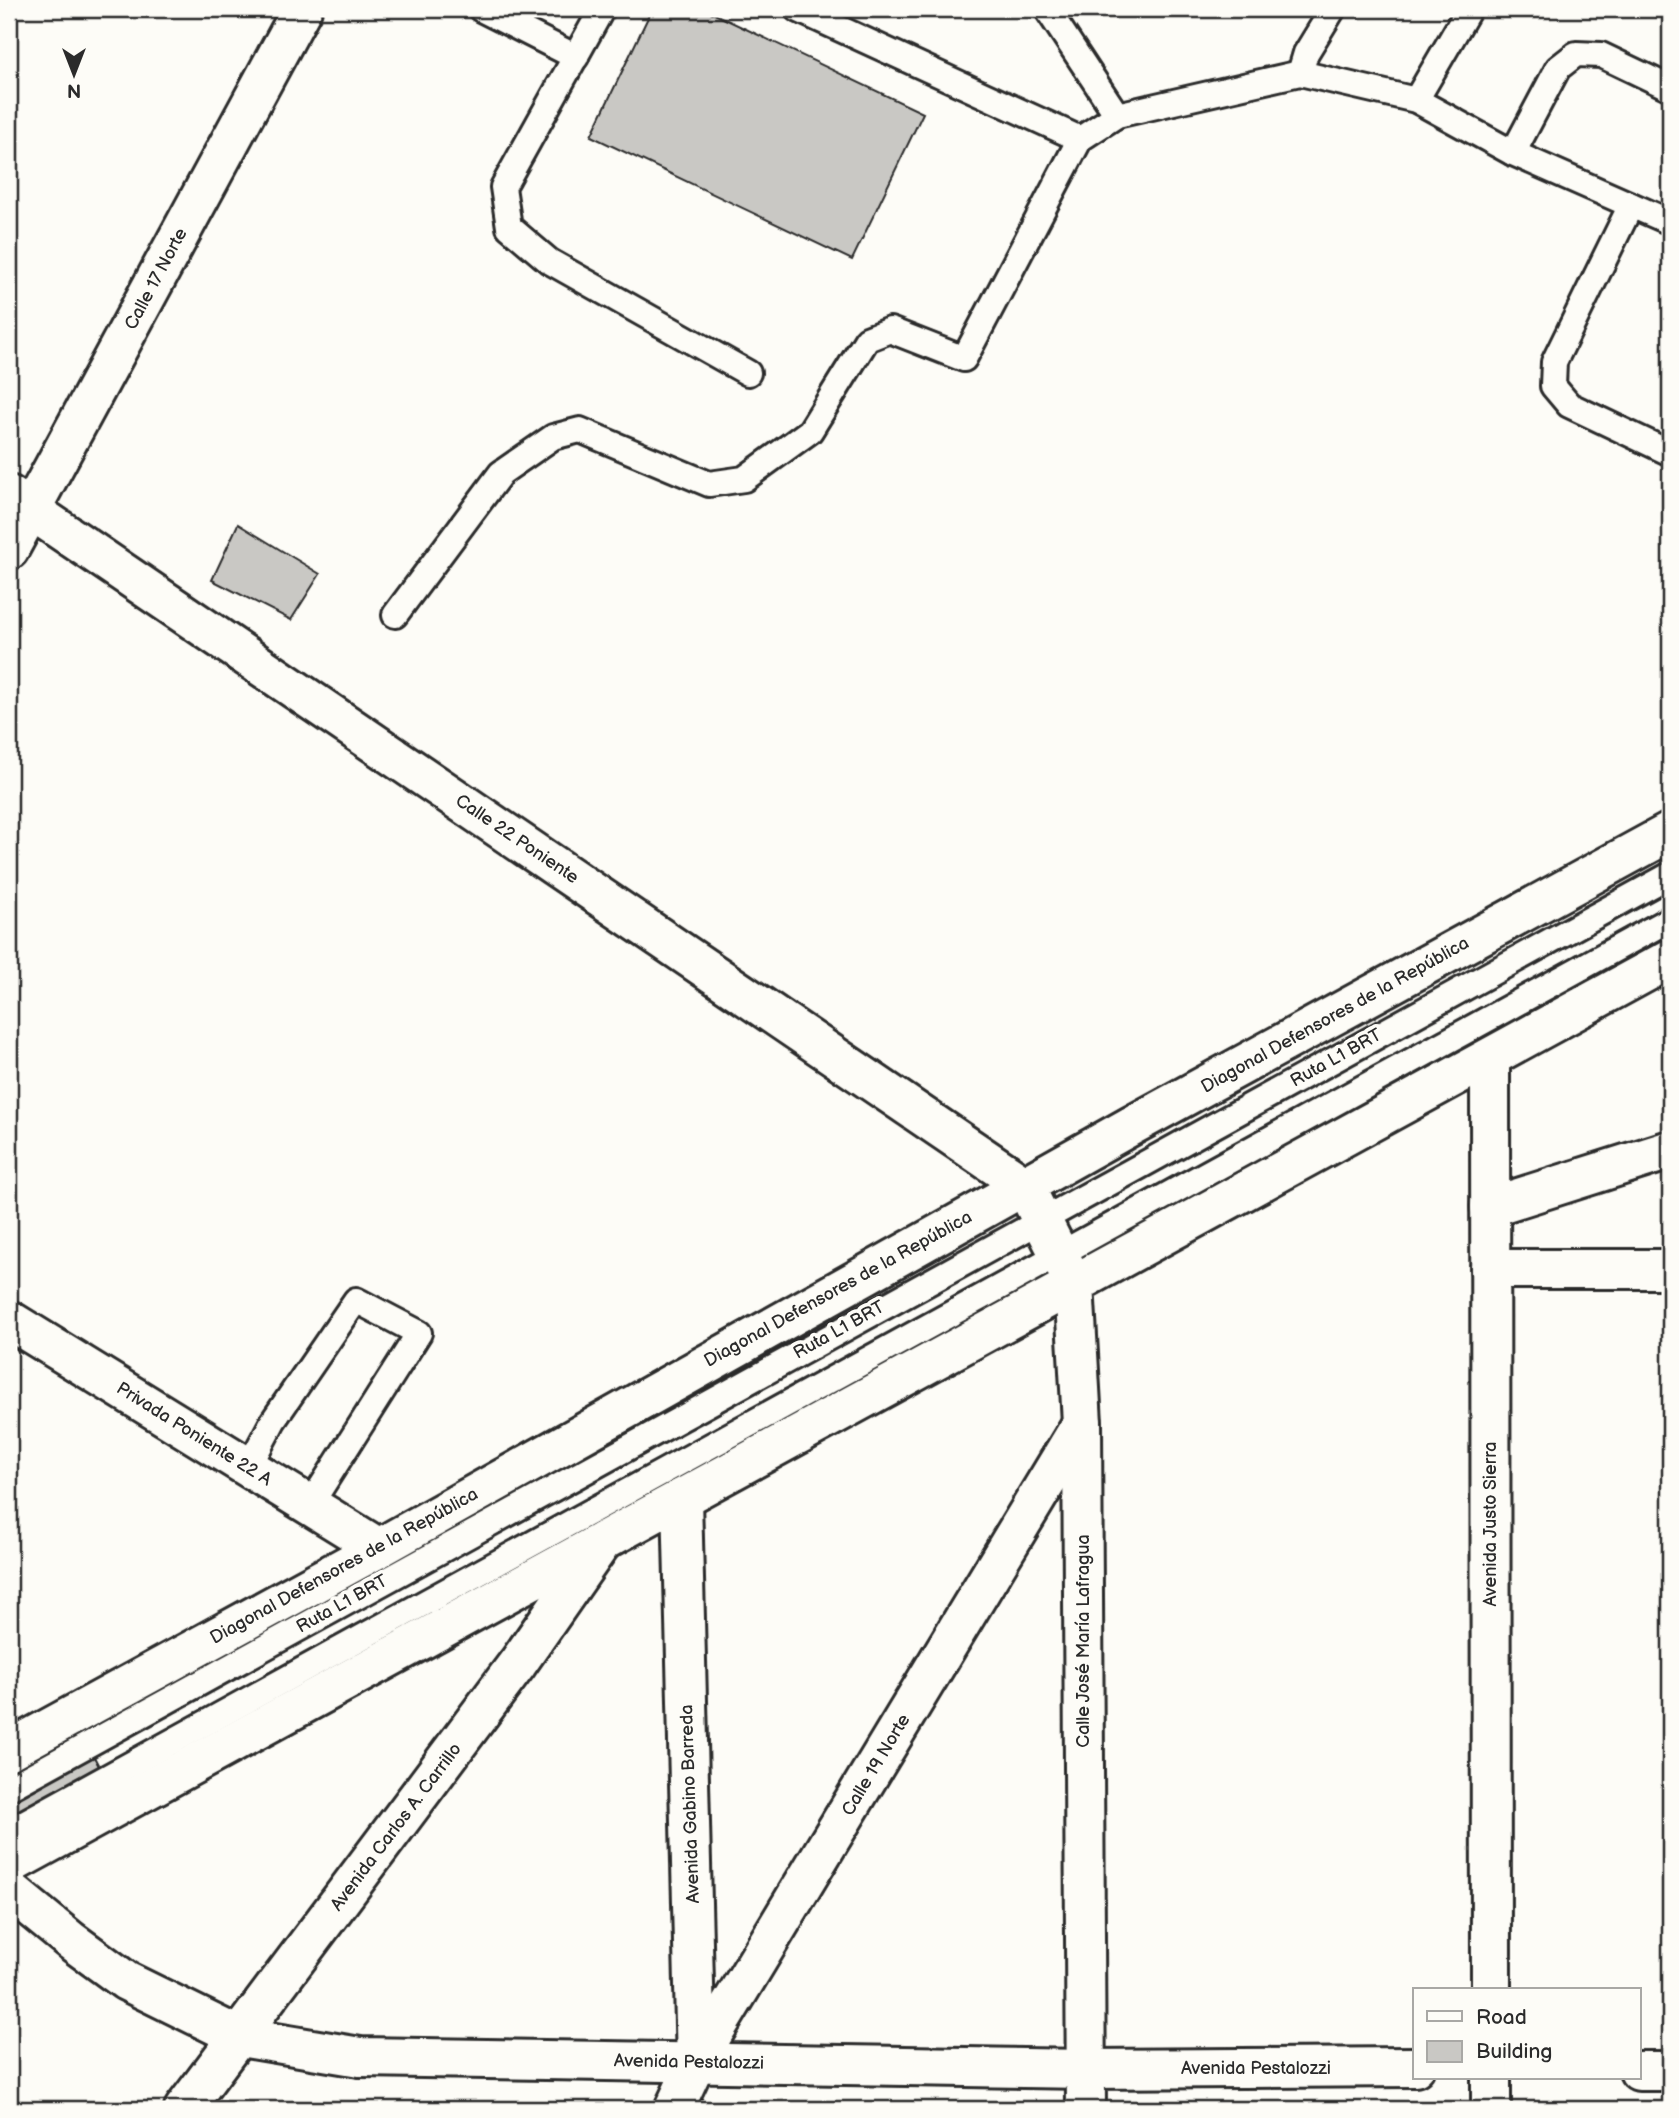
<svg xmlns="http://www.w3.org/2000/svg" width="1679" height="2118" viewBox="0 0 1679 2118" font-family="'Balsamiq Sans',sans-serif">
<rect width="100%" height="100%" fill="#fdfcf7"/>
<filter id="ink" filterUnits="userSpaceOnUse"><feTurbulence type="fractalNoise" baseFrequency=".0143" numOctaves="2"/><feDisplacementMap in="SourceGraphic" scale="14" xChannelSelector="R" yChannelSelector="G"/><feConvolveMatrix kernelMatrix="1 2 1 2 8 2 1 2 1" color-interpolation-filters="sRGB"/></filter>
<g filter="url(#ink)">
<g fill="#c9c8c4" stroke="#2b2b2b" stroke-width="2">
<path d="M652,9H704L923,113L852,260L591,136Z"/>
<path d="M238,524L320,574L291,620L212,580Z"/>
<path d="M91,1751L103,1774L9,1825V1796Z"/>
</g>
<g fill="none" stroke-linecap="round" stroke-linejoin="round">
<g stroke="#2b2b2b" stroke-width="30">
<g id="service">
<path d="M481,9L576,57"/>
<path d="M602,9L503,187L509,227L549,261L748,373"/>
<path d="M797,9L1080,139"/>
<path d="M1047,9L1117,115"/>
<path d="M1300,73L1306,53L1333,9"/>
<path d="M1416,100L1469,9"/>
<path d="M1513,153L1558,68L1576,54L1601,55L1670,88"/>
<path d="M1670,222L1631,205L1554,362L1553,386L1569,405L1670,453"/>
<path d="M395,615L501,473L553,437L580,430L709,484L744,479L810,431L867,339L890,330L964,359L1080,139L1117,115L1300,73L1416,100L1513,153L1631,205"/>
<path d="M248,1468L273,1421L356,1300L419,1333L310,1505"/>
<path d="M9,1788L1670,875"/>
<path d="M9,1831L1670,919"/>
</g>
</g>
<g stroke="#2b2b2b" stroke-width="44">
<g id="minor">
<path d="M9,495L1024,1185L1074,1284L1082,1423L1086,2109"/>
<path d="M9,550L302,9"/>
<path d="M1490,1058L1491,1990"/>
<path d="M1490,1207L1670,1150"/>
<path d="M1490,1269H1670"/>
<path d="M9,1320L379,1548"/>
<path d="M682,1498L696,2065"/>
<path d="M9,1890L70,1940L126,1981L240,2037L360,2057L1086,2069L1415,2067"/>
<path d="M1639,2071H1670"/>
<path d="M1491,2078V2109"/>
<path d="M184,2109L518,1663L603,1541"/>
<path d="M674,2109L696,2062L1082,1423"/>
</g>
</g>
<g stroke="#2b2b2b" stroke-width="44">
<g id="primary">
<path d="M9,1750L379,1548L1131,1126L1670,832"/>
<path d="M9,1865L1670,959"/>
</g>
</g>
<use href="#service" stroke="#fdfcf7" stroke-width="24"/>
<use href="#minor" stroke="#fdfcf7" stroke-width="38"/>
<use href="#primary" stroke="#fdfcf7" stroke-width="38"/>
</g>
</g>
<g text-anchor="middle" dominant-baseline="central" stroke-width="7" stroke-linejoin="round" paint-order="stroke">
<g font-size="18" fill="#2b2b2b" stroke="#fdfcf7">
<text transform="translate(156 279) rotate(-62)">Calle 17 Norte</text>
<text transform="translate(517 839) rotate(34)">Calle 22 Poniente</text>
<text transform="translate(1335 1015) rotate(-29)">Diagonal Defensores de la República</text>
<text transform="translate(1336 1058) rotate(-29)">Ruta L1 BRT</text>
<text transform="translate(838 1289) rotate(-29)">Diagonal Defensores de la República</text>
<text transform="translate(839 1330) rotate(-29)">Ruta L1 BRT</text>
<text transform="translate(194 1434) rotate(32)">Privada Poniente 22 A</text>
<text transform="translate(1490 1524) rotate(-90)">Avenida Justo Sierra</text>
<text transform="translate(344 1566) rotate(-29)">Diagonal Defensores de la República</text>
<text transform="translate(342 1604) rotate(-29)">Ruta L1 BRT</text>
<text transform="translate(1083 1641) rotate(-90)">Calle José María Lafragua</text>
<text transform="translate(876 1765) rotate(-59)">Calle 19 Norte</text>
<text transform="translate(690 1804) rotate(-92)">Avenida Gabino Barreda</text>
<text transform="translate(396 1827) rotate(-53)">Avenida Carlos A. Carrillo</text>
<text transform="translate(689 2062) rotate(1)">Avenida Pestalozzi</text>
<text x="1256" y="2068">Avenida Pestalozzi</text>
</g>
</g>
<rect width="1679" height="2118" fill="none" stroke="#fdfcf7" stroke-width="35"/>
<rect x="18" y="18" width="1644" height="2083" fill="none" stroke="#2b2b2b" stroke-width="2.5" filter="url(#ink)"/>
<rect x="1413" y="1988" width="228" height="91" fill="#fdfcf7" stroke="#a9a8a5" stroke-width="2"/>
<rect x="1427" y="2011" width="35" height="10" fill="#fdfcf7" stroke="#a9a8a5" stroke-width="2"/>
<text x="1476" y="2024" font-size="21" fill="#2b2b2b">Road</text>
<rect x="1427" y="2041" width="35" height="21" fill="#c9c8c4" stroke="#a9a8a5" stroke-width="2"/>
<text x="1476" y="2058" font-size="21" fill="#2b2b2b">Building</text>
<g transform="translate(74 74) rotate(180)" stroke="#fdfcf7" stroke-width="5" paint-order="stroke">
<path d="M0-5L12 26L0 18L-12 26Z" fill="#2b2b2b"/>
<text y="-10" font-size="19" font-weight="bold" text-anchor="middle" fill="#2b2b2b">N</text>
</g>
</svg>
